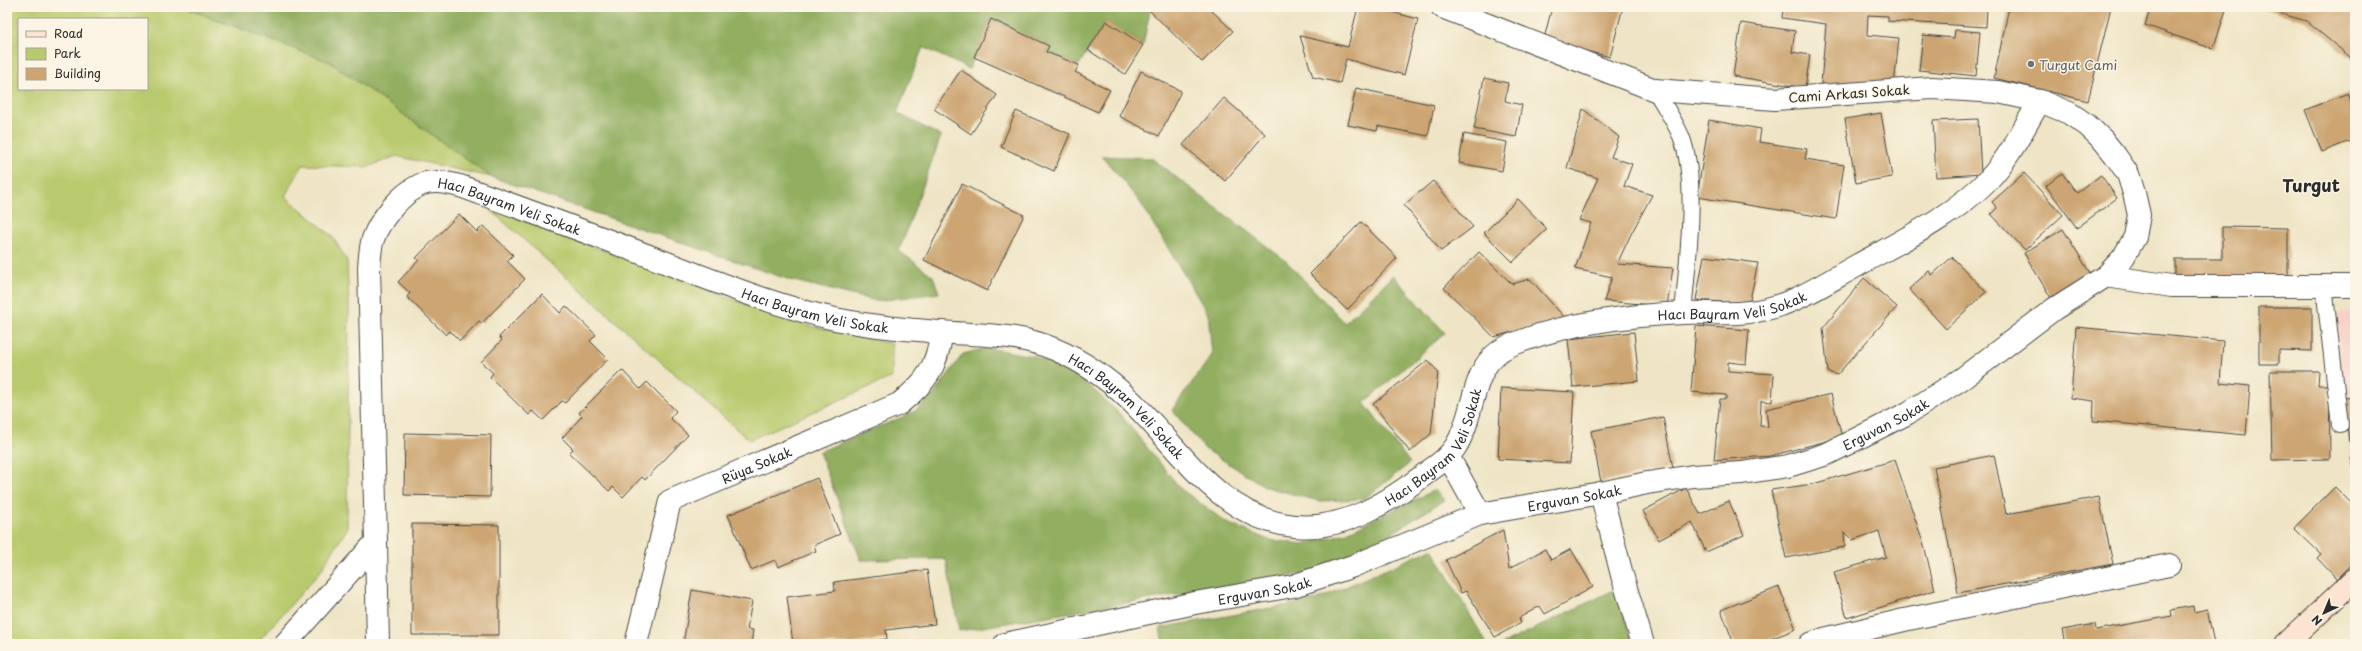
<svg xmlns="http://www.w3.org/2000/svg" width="2362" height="651" viewBox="0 0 2362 651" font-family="'Playpen Sans',sans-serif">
<rect width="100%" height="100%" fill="#fcf5e5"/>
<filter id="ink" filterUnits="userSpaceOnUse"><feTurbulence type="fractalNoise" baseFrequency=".025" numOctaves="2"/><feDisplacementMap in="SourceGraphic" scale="8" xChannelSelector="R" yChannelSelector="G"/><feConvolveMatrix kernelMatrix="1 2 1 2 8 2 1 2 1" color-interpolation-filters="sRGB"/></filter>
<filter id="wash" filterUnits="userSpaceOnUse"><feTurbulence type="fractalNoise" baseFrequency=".012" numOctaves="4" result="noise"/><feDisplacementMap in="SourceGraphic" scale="16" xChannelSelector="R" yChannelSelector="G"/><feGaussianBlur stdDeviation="0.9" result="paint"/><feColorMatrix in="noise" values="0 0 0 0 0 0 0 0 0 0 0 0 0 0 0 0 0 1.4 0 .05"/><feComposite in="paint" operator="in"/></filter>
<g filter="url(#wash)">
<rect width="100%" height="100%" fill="#efe5c6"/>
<path fill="#f7d1c7" d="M2355,311V472L2351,458L2344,398L2337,314Z"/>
<g fill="#b9ca6e" stroke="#727a4c" fill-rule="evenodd">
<path d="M7,7H182L330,62L491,177L396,156L368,167L303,165L285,196L332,236L347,261L349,304L347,529L320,572L256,644H13L7,633ZM19,19H147V89H19Z"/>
<path d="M486,206L793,322L892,344V377L749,440Z"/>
</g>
<g fill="#92ae61" stroke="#5e6c46">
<path d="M182,7H1146L1150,11L1143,45L1106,21L1079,65L1046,52L1049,46L991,19L969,69L923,47L897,113L941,136L899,251L933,276L939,293L877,301L790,280L491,177L330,62Z"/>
<path d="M1102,156L1151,158L1286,261L1345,323L1393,275L1445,333L1364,403L1410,463L1364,499L1319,501L1266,487L1205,449L1172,410L1212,355L1208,314L1140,202Z"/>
<path d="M988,348L1032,356L1074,372L1119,413L1181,489L1227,523L1269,540L1304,544L1343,534L1435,490L1444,500L1353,558L1307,573L959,631L946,559L861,560L819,452L914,412L934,394L963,354Z"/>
<path d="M1432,549L1487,644H1163L1160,628L1316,600Z"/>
<path d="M1616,589L1633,644H1503Z"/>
</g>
<g id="blocks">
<g fill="#cca572">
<path d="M1146,7H1208L1233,31L1202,62Z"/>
<path d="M1358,7H1372L1418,19L1404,75L1346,59L1340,83L1313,77L1300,36L1348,47Z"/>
<path d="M1552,7H1588L1598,9L1599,7H1623L1610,57L1578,49L1545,35Z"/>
<path d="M1783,7H1987L1986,27L1888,21V16L1868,15L1867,35L1899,38L1894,86L1863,87L1821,84L1826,24L1782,18Z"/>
<path d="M2009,7H2111L2088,101L1994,78Z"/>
<path d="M2151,7H2227L2213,49L2145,25Z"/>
<path d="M2258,7H2355V61L2306,21Z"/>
<path d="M991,19L1049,46L1046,52L1079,65L1075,72L1110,90L1098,112L974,57Z"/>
<path d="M1106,21L1143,45L1125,74L1088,50Z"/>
<path d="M1741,23L1795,31L1792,52L1810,55L1805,88L1733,76Z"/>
<path d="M1955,30L1980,32L1976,76L1919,70L1923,35L1954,38Z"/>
<path d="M961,70L997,95L971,134L934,109Z"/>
<path d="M1141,71L1181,91L1159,136L1119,116Z"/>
<path d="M1484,78L1508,83L1505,101L1522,105L1516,137L1474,129Z"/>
<path d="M1356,88L1434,105L1428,136L1378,126L1377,131L1348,125Z"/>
<path d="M2348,93L2355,111V139L2322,152L2305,110Z"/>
<path d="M1224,98L1265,134L1225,181L1183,145Z"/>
<path d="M1583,109L1619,137L1611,157L1632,164L1624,186L1652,195L1631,234L1617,264L1673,268L1667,306L1604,301L1612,277L1575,269L1591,223L1579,220L1598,178L1567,168Z"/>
<path d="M1016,111L1070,134L1054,171L1001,147Z"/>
<path d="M1881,113L1892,177L1856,183L1845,119Z"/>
<path d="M1978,119L1981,174L1936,177L1933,121Z"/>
<path d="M1709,120L1761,129L1759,142L1807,149L1805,159L1844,165L1836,219L1697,197Z"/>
<path d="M1464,134L1507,142L1502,171L1459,163Z"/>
<path d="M2024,173L2063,215L2025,250L1991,214L1997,208L1992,202Z"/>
<path d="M2062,173L2077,193L2101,175L2117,198L2077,228L2046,186Z"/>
<path d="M1433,181L1473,227L1441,251L1404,205Z"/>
<path d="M962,184L1024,215L987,291L924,260Z"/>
<path d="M1518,199L1547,229L1513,262L1484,233Z"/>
<path d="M459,214L477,232L483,226L513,255L507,261L525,279L482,323L479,321L460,341L450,331L446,335L407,297L410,293L398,282L419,260L416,258Z"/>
<path d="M1361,222L1397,258L1347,310L1310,274Z"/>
<path d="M2222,227L2288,228V276L2175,275V259H2222Z"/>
<path d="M2063,229L2090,273L2051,298L2024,253Z"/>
<path d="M1479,252L1512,284L1530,279L1565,318L1494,337L1444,288Z"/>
<path d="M1704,256L1758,263L1749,304L1696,300Z"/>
<path d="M1952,257L1986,292L1946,329L1909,289L1929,271L1932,275Z"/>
<path d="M1864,278L1897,307L1837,375L1828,372L1823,328Z"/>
<path d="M542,294L560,313L566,306L596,335L590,341L608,359L565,403L562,401L543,420L533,411L529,415L490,377L493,373L481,362L502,340L499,337Z"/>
<path d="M2259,307H2312V351L2279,350V364H2259Z"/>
<path d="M2351,323H2355V347H2354Z"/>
<path d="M1696,326L1749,330L1746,364L1728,362V371L1774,374L1772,402L1761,401L1760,426L1768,427L1766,409L1831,394L1842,437L1770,456L1714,460L1720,399H1726V395L1691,392Z"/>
<path d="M2076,327L2223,341L2220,383L2250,386L2246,435L2093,421L2094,401L2071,398Z"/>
<path d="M1634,332L1639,381L1573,387L1568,339Z"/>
<path d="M1428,360L1438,372L1431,434L1410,452L1373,404Z"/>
<path d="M622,370L640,389L647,382L676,411L670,418L688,435L645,480L642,477L623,497L613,487L609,491L569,453L573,449L562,438L582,416L579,413Z"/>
<path d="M2270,371H2319L2318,385H2329L2330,459L2272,460Z"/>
<path d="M1501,388L1574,392L1570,463L1498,459Z"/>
<path d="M2355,397V441L2349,442L2344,398Z"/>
<path d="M1663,417L1673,468L1601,482L1591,431Z"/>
<path d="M405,433L491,435L490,497L404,495Z"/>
<path d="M1994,455L2006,514L2099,497L2113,564L1958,593L1934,467Z"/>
<path d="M2355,457V471L2351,458Z"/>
<path d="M1895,460L1924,545L1935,590L1847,618L1834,572L1886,557L1879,531L1852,540L1844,532L1845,547L1786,558L1771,490L1813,484Z"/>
<path d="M817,478L840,534L814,545L816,551L778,567L775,560L751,570L728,515Z"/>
<path d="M2335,487L2355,507V561L2337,579L2317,558L2321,554L2294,528Z"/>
<path d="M1686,488L1700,514L1729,501L1744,535L1706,552L1692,522L1659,540L1643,511Z"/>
<path d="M412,524L499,525V635H412Z"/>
<path d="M1503,530L1509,569L1545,549L1551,560L1571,549L1593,587L1545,614L1540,606L1519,618L1521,623L1495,637L1466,591L1461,593L1446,560Z"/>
<path d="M927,570L935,624L886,630L887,639L851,644H793L787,597L835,591L834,582Z"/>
<path d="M1779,587L1796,629L1758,644H1734L1721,610Z"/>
<path d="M692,590L752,601L747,629L753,630L751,644H683Z"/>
<path d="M2193,606L2194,612L2207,609L2214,644H2065L2062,630L2095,624L2096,630L2172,616L2171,610Z"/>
<path d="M1155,641L1156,644H1144V643Z"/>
</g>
</g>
</g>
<g filter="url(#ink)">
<use href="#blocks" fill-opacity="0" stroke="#484742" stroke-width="1"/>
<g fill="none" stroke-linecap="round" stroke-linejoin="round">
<g stroke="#484742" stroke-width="18">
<g id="lane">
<path d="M1655,90C1664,105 1674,120 1681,136C1699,180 1687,265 1683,313"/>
<path d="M2324,286L2340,425"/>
</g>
</g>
<g stroke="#484742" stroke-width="24">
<g id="street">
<path d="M2106,276L2172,286H2355"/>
<path d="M1448,456L1480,514"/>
<path d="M1601,493L1622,575L1643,644"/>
<path d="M376,542L378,644"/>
<path id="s1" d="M285,644L376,542L369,267C370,258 370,248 373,239C380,219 401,194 420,185C433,179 447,183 460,186C526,210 593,234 659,260C717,282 775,306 835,319C874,327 914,330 954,333C989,335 1022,335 1054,349C1083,361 1108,379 1130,400C1180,448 1220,519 1295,526C1345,531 1392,500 1429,471C1439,464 1449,457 1456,446C1477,412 1469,362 1511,345C1561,324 1630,315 1684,313C1705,312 1727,315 1749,312C1790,308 1823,284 1858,265C1903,240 1953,216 1989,179C2010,157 2024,127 2040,101"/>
<path id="s2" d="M636,644L670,501L899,404C928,381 936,368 942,332"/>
<path id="s3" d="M1005,644L1195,603L1293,586L1353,566L1480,514L1601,493L1647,483L1693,476L1742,473L1788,466L1827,454L1908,413L1963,378L2054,309L2106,276L2123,258L2135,237L2139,215L2134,193L2128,174L2115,155L2103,140L2087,125L2069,113L2040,101L1998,92L1932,88L1775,99L1655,90L1442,7"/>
<path d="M1810,644L1824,639L1904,620L2169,565"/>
</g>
</g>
<g stroke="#484742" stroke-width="24">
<path id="secondary" d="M2286,644L2355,579"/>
</g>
<use href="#lane" stroke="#fff" stroke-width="16"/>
<use href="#street" stroke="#fff" stroke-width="22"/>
<use href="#secondary" stroke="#fde4d1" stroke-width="22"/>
</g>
</g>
<circle fill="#6b7280" stroke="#fcf5e5" stroke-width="1.5" cx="2031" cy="64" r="4"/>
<g text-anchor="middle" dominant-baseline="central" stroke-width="3" stroke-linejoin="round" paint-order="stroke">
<g font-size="13" fill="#5b616d" stroke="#fcf5e5" text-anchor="start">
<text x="2039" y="64">Turgut Cami</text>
</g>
<g font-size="13" fill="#2b2b2b" stroke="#fcf5e5">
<text transform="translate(1849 93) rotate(-4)">Cami Arkası Sokak</text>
<text stroke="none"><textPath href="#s1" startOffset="607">Hacı Bayram Veli Sokak</textPath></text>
<text stroke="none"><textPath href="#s1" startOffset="2009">Hacı Bayram Veli Sokak</textPath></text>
<text stroke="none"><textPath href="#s1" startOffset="931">Hacı Bayram Veli Sokak</textPath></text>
<text stroke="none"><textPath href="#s1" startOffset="1267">Hacı Bayram Veli Sokak</textPath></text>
<text stroke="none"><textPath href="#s3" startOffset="913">Erguvan Sokak</textPath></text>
<text stroke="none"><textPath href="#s1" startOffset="1650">Hacı Bayram Veli Sokak</textPath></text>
<text stroke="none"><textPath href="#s2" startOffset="241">Rüya Sokak</textPath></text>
<text stroke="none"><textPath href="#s3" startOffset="590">Erguvan Sokak</textPath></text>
<text stroke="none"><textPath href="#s3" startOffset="265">Erguvan Sokak</textPath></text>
</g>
<g font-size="17" font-weight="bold" fill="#2b2b2b" stroke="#fcf5e5">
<text x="2311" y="185">Turgut</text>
</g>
</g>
<rect width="2362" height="651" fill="none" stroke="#fcf5e5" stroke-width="24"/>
<rect x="18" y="18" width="130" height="72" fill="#fcf5e5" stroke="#a8a49b"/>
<rect x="26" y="31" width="20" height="6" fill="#fde4d1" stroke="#a8a49b"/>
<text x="54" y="38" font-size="12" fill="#2b2b2b">Road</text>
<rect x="26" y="48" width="20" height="12" fill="#b9ca6e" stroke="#a8a49b"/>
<text x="54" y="58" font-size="12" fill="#2b2b2b">Park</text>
<rect x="26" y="68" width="20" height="12" fill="#cca572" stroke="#a8a49b"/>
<text x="54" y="78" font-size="12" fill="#2b2b2b">Building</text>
<g transform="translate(2324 613) rotate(224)" stroke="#fcf5e5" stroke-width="3" paint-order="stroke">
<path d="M0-3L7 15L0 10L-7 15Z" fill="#2b2b2b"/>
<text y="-6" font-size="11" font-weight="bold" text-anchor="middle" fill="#2b2b2b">N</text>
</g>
</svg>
